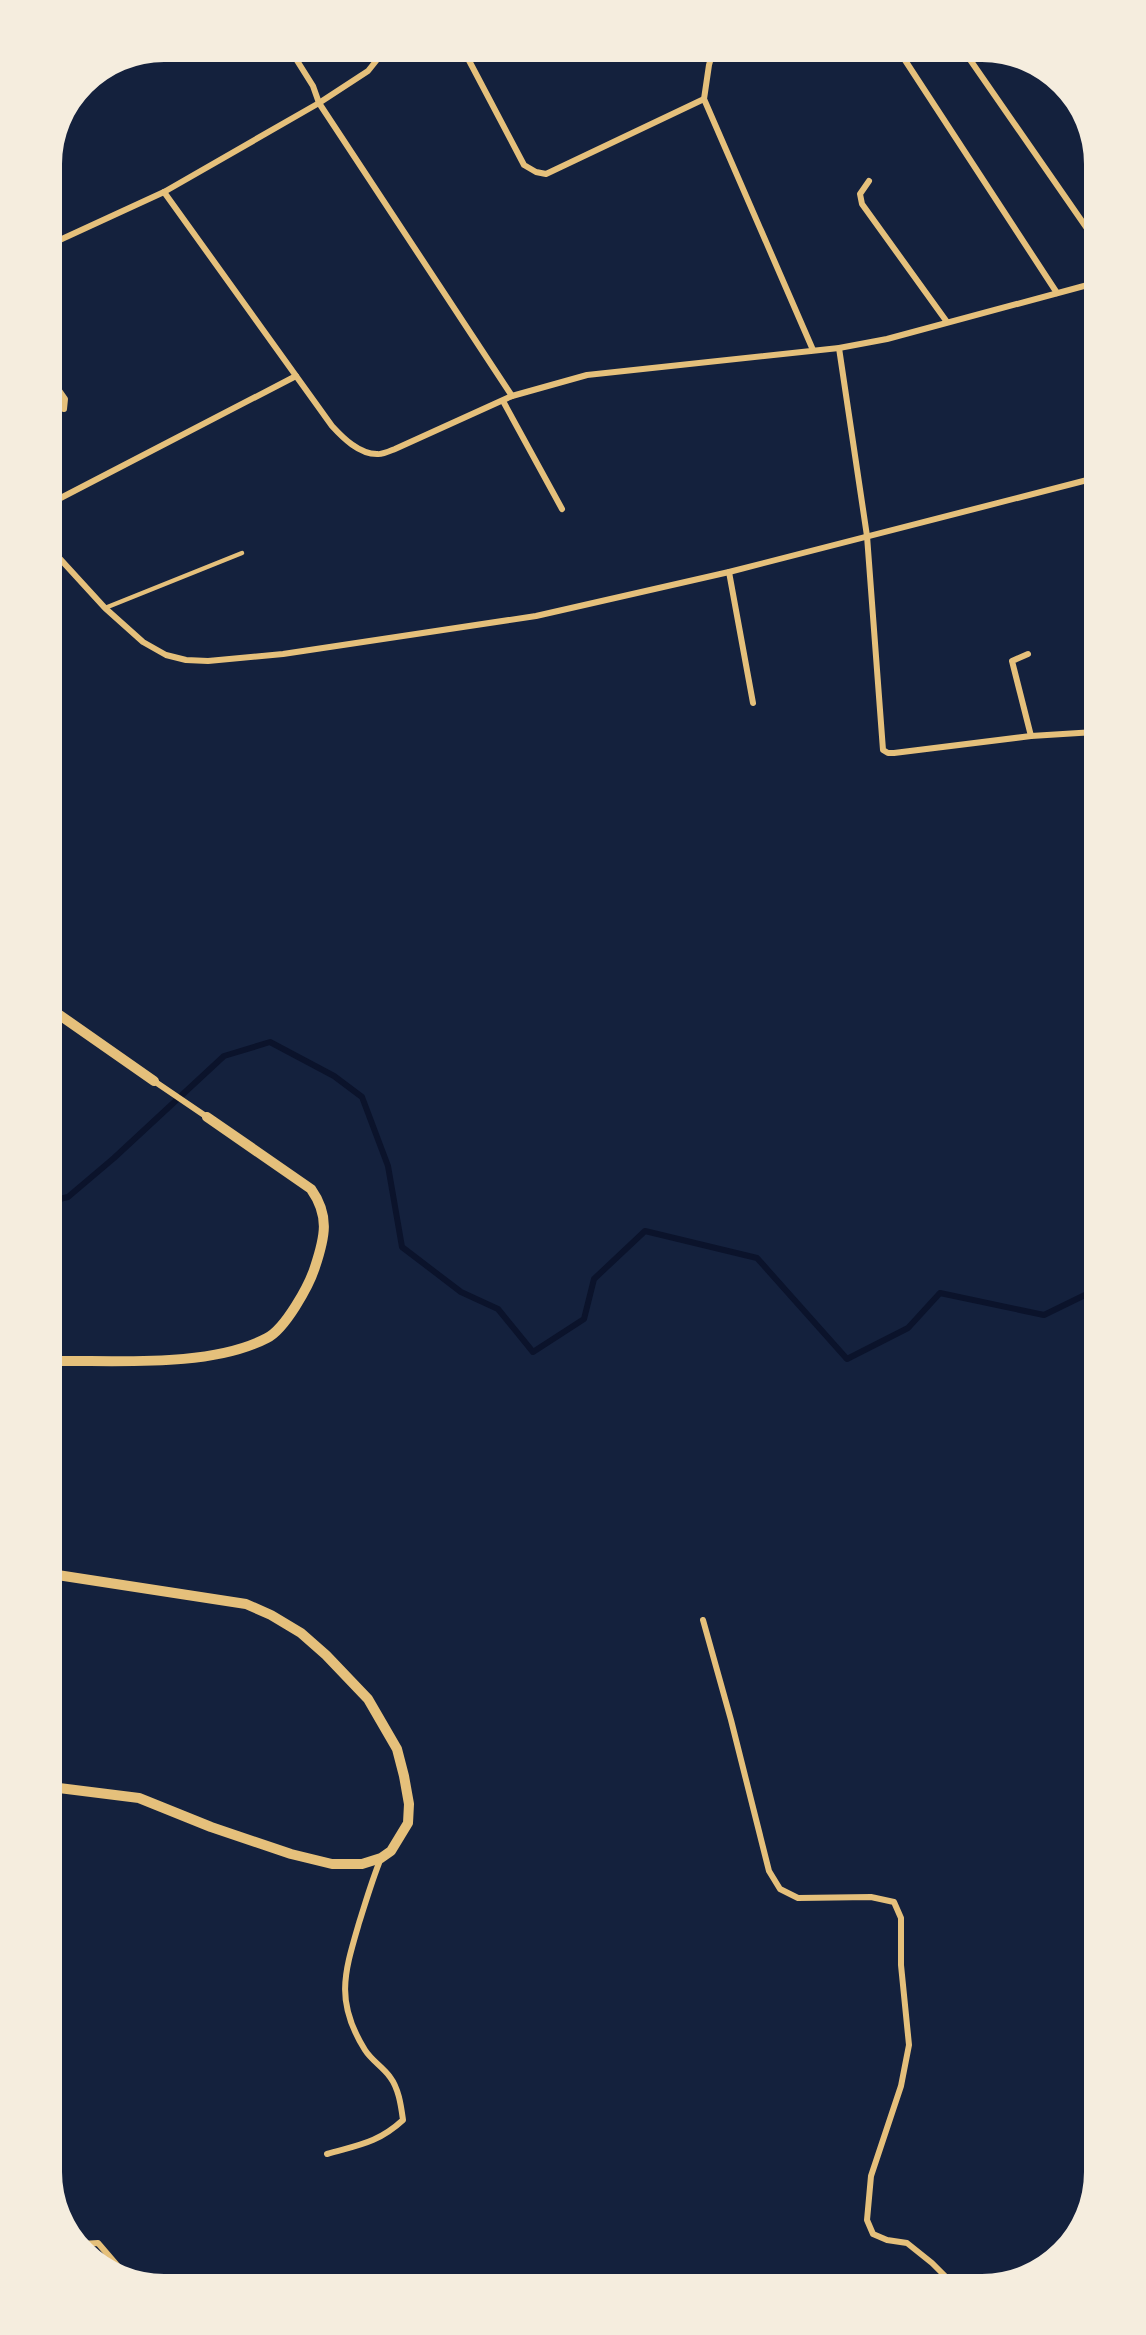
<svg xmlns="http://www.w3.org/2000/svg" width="1146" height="2335" viewBox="0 0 1146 2335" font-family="Rubik,sans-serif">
<rect width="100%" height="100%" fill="#14213d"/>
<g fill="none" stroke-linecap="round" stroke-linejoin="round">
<path stroke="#0b132b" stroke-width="6" d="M51,1201L68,1197L114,1158L224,1056L270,1042L334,1076L362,1097L388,1166L402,1247L461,1292L498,1309L533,1352L584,1319L594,1279L645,1231L757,1258L847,1359L908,1328L940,1293L1044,1315L1089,1293L1095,1292"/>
<path stroke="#e5c07b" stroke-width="4.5" d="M105,608L242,553"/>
<g stroke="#e5c07b" stroke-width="6">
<path d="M291,51L313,86L319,103L512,396"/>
<path d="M464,51L524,165L536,172L546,174L704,99"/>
<path d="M713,51L709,65L704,99L813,350"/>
<path d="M899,51L1057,293"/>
<path d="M964,51L1095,240"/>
<path d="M869,181L860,194L862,204L947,322"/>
<path d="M164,192L332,426C343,438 359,454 377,454C382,455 390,451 395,449L512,396L587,375L839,348L887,339L1095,283"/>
<path d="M51,223L59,240"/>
<path d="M51,244L164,192L319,103L368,71L384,51"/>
<path d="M839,348L867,536L883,750L888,753H894L1031,736L1095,732"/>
<path d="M51,379L65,399L64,409"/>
<path d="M503,401L562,509"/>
<path d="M51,503L296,376"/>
<path d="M51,549L105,608L143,642L166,655L186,660L208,661L283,654L536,616L729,572L1095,478"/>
<path d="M729,572L753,703"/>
<path d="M1028,654L1012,661L1031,736"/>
<path d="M154,1081L207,1117"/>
<path d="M703,1620L731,1720L769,1871L780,1889L798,1898L871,1897L894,1902L901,1918V1965L909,2045L901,2086L871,2176L867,2220L873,2234L887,2240L907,2243L932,2263L953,2284"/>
<path d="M327,2154C358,2145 378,2143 403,2120C401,2106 399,2089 390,2077C383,2067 372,2061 365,2050C335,2002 344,1974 359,1923C366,1901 372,1880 381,1858"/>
<path d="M82,2244L98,2243L122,2271"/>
</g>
<g stroke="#e5c07b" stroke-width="10">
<path d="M51,1009L154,1081"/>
<path d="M51,1361C116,1360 210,1368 267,1338C285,1329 309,1286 315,1267C325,1237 330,1216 311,1189L207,1117"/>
<path d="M51,1787L139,1798L211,1827L291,1854L332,1864H362L381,1858L391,1851L408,1823L409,1804L404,1776L397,1749L368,1699L326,1655L301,1633L271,1615L246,1604L51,1574"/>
</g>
</g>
<path d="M0 0H1146V2335H0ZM164 62H982A102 102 0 0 1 1084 164V2172A102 102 0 0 1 982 2274H164A102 102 0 0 1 62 2172V164A102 102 0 0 1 164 62Z" fill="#f5edde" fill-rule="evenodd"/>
</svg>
